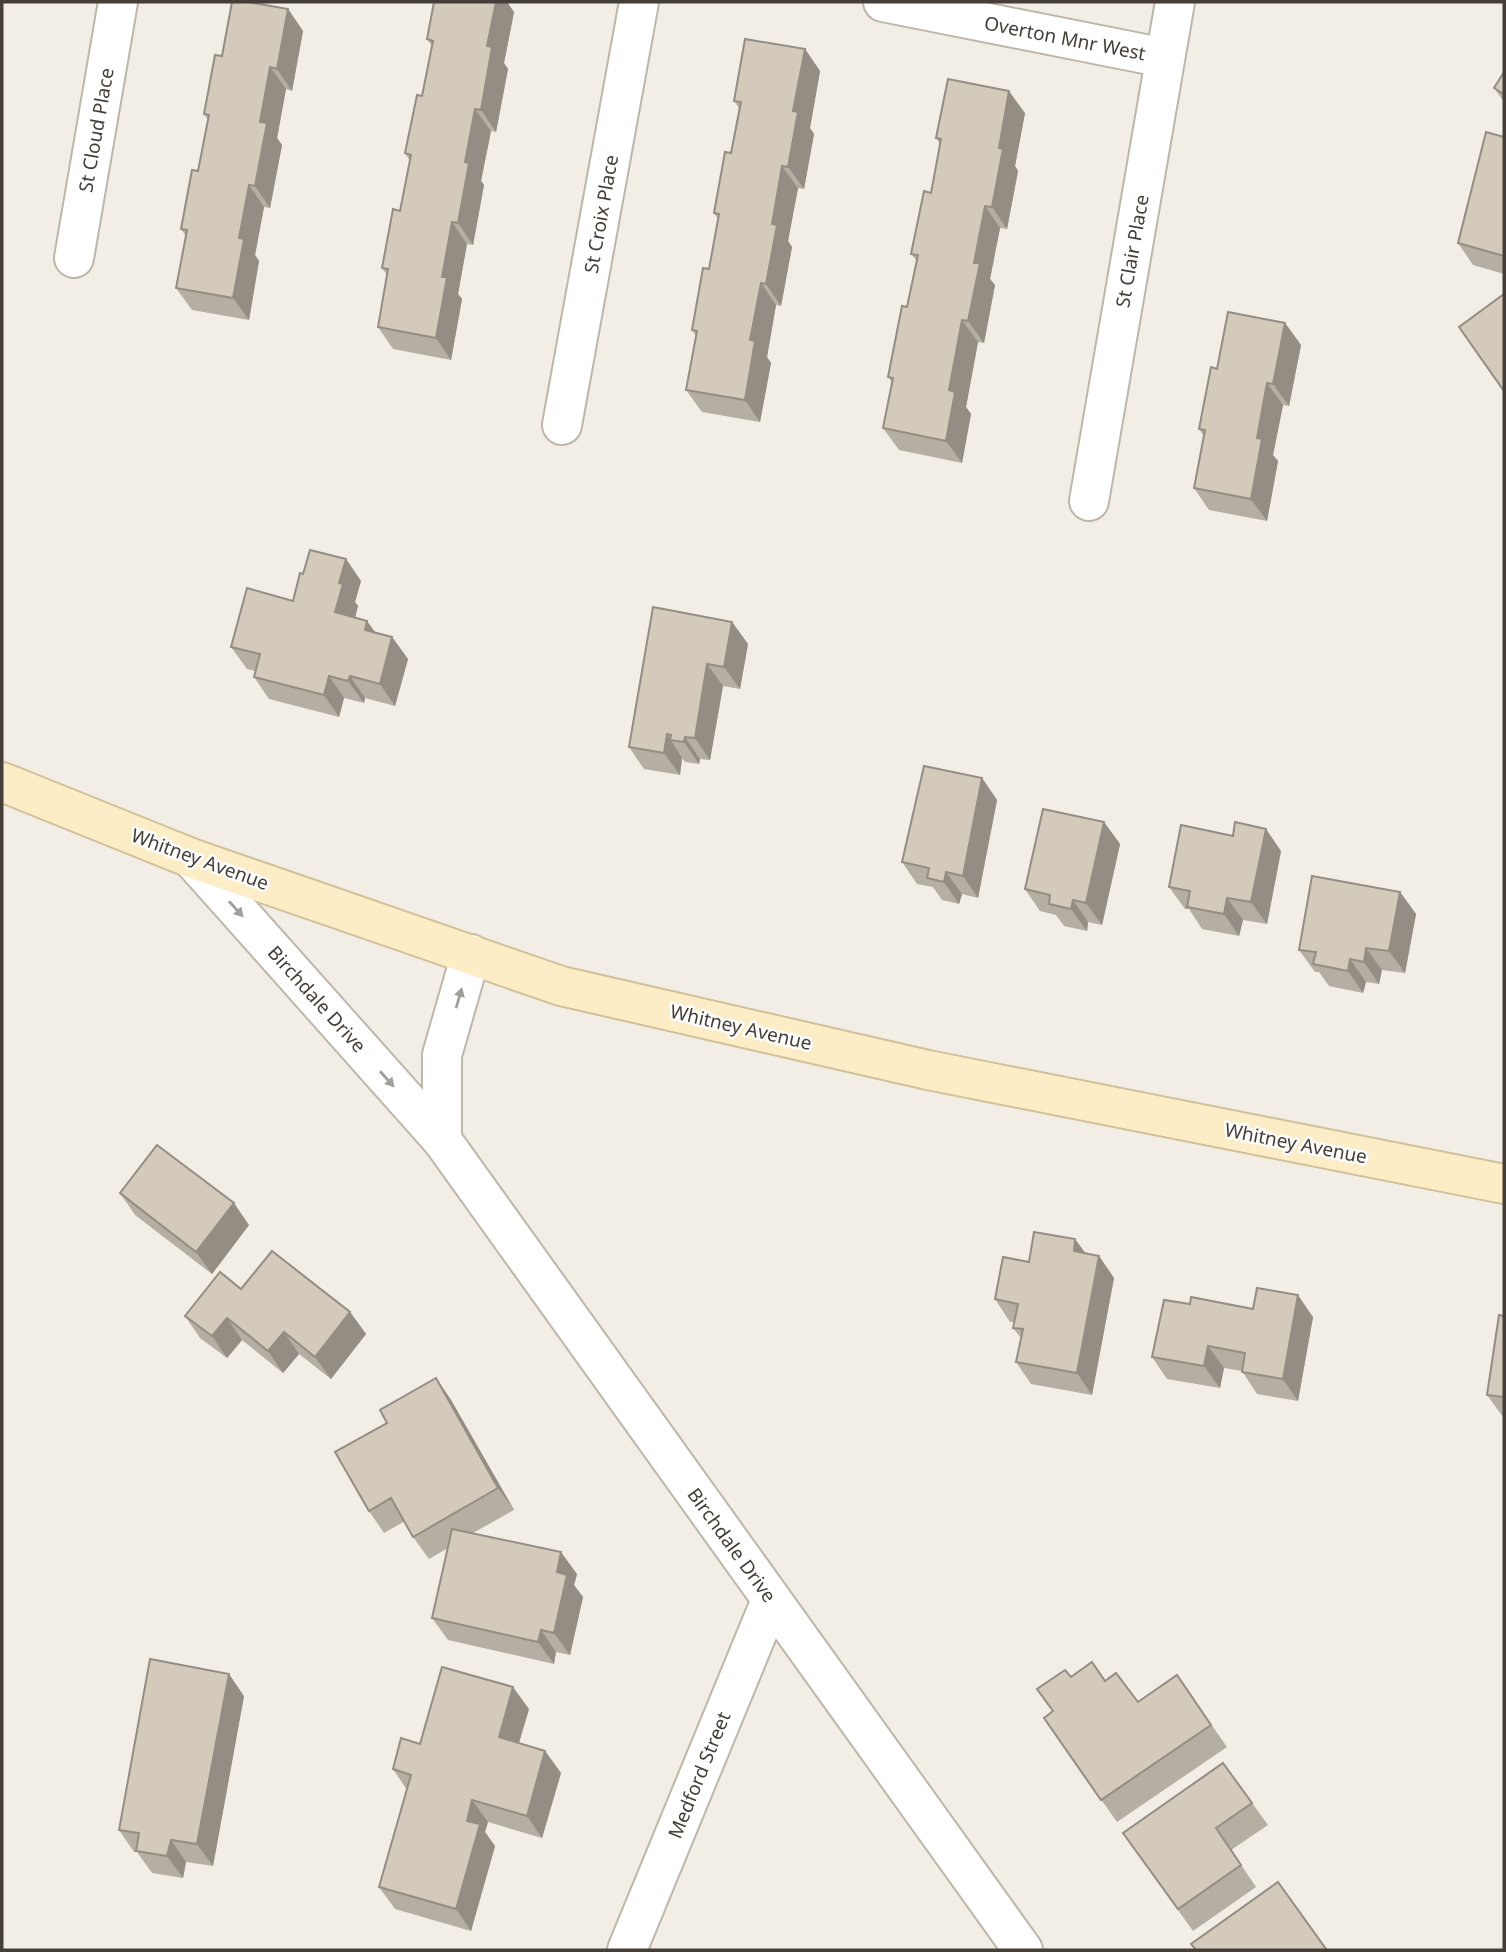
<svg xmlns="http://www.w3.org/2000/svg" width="1506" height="1952" viewBox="0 0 1506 1952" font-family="'Noto Sans',sans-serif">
<rect width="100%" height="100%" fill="#f2eee6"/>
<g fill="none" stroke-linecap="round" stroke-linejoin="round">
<g stroke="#bdb6a9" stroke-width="42">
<g id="street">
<path d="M883,2L1165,58"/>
<path d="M74,258L118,2"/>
<path d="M562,425L639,2"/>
<path d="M1089,501L1175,2"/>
<path d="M191,858L442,1140V1055L471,954"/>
<path d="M442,1140L1023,1950"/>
<path d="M627,1950L771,1600"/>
</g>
</g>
<g stroke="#d1c098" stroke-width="42">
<path id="secondary" d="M2,782L191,858L561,986L928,1070L1504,1184"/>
</g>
<use href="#street" stroke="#fff" stroke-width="38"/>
<use href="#secondary" stroke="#fcedc6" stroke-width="38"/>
</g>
<g fill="#b5aea2">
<path d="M434,2H507L514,12L504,63L508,69L496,132L491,131L481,181L484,185L473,245L467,244L458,294L462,299L451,360L393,349L378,327L387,275L382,268L400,211L410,161L405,153L422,96L432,46L427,39Z"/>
<path d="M288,9L303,31L292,91L286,89L277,138L282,145L270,208L264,207L255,255L259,261L249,320L192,310L176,288L186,236L181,229L198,171L208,120L204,114L222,56Z"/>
<path d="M805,49L820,71L810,128L814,134L804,189L798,188L788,241L792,247L781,306L776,305L767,357L771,363L760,422L702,412L686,390L696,336L692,330L709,269L718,219L714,213L731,153L739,108L734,101Z"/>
<path d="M1504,72V102L1494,88Z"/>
<path d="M1025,113L1015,166L1018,171L1007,229L1000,228L990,279L995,285L984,343L978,342L966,407L971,414L962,463L899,450L883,428L892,382L888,377L907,307L917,261L911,254L931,193L940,144L936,138Z"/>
<path d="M1504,137V274L1473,265L1458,243Z"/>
<path d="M1285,323L1301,345L1289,406L1283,405L1273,455L1278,461L1267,521L1209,510L1194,488L1204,436L1199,429L1217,369Z"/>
<path d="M346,559L361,581L355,602L358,606L355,617L376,633L392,637L408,659L395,706L365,698L364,703L344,698L339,717L269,699L254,677L255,671L247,669L231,647L293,601L303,574Z"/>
<path d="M732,622L748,644L740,689L723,686L710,760L700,759L699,764L685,762L682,758L680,775L644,769L629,747Z"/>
<path d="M982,778L997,800L978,898L962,894L959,904L942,900L933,887L917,884L902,862Z"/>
<path d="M1104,822L1120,844L1102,925L1088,922L1087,931L1064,926L1056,915L1040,911L1025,889Z"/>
<path d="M1281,851L1267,924L1243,920L1239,936L1202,929L1189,909H1185L1169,887Z"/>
<path d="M1400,892L1416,914L1405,973L1382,970L1379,984L1366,982L1363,993L1329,986L1319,972H1315L1299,950Z"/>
<path d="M120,1193L249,1225L212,1274L135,1215Z"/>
<path d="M1075,1239L1086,1254L1099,1256L1114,1278L1092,1395L1031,1384L1016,1362L1021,1338L1013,1328L1014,1322H1010L995,1299L1029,1262Z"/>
<path d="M241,1289L350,1312L366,1334L331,1379L299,1354L283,1373L242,1340L227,1358L200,1338L185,1316Z"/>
<path d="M1190,1304L1253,1309L1313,1317L1298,1401L1257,1394L1242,1371L1224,1368L1220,1388L1167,1379L1152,1357Z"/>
<path d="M1504,1316V1417H1503L1487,1395Z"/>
<path d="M436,1378L451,1400L514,1510L473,1533L577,1574L574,1585L583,1597L570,1655L556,1652L554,1664L448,1640L432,1618L448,1548L429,1559L413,1537L405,1521L384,1533L369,1511L387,1423Z"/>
<path d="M1177,1675L1227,1747L1117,1822L1044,1718L1053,1711L1071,1677L1105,1681L1138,1702Z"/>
<path d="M244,1696L213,1866L186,1862L183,1878L152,1873L137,1852H134L119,1830Z"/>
<path d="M529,1709L519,1743L545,1751L561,1773L542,1838L488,1822L485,1832L495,1846L471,1931L395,1909L379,1887L407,1790L393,1769Z"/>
<path d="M1223,1763L1268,1825L1231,1850L1256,1887L1193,1931L1123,1833Z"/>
</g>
<g fill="#948d84">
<path d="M496,2H507L514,12L504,63L508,69L496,132L481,110L487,46Z"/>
<path d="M288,9L303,31L292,91L277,69Z"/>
<path d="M805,49L820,71L810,128L814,134L804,189L788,167L793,111Z"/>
<path d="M270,67L286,89L277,138L282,145L270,208L255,186L260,122Z"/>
<path d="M1009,91L1025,113L1015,166L1018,171L1007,229L992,207L999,148Z"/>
<path d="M475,109L491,131L481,181L484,185L473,245L458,223L465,162Z"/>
<path d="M782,166L798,188L788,241L792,247L781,306L766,284L772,224Z"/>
<path d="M249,185L264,207L255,255L259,261L249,320L233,298L239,238Z"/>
<path d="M985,206L1000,228L990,279L995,285L984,343L968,321L974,263Z"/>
<path d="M452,222L467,244L458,294L462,299L451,360L436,338L442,277Z"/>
<path d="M761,283L776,305L767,357L771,363L760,422L745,400L750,340Z"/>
<path d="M962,320L978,342L966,407L971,414L962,463L946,441L949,390Z"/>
<path d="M1285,323L1301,345L1289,406L1273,384Z"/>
<path d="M1267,383L1283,405L1273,455L1278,461L1267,521L1251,499L1257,438Z"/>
<path d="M346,559L361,581L355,602L358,606L351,634L335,612L339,583Z"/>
<path d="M367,621L383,643L365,630Z"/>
<path d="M732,622L748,644L740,689L724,667Z"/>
<path d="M392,637L408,659L395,706L380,684Z"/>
<path d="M707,664L723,686L710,760L695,738Z"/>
<path d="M329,676L344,698L339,717L324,695Z"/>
<path d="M350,676L365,698L364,703L348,681Z"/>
<path d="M667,734L682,758L680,775L664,753Z"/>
<path d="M685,737L700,759L699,764L684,742Z"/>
<path d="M982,778L997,800L978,898L963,876Z"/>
<path d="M1104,822L1120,844L1102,925L1086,903Z"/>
<path d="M1266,829L1281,851L1267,924L1251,902Z"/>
<path d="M946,872L962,894L959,904L944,882Z"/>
<path d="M1400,892L1416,914L1405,973L1389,951Z"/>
<path d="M1227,898L1243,920L1239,936L1224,914Z"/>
<path d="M1073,900L1088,922L1087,931L1071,909Z"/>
<path d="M1366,948L1382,970L1379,984L1364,962Z"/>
<path d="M1350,959L1366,982L1363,993L1348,971Z"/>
<path d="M234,1203L249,1225L212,1274L196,1252Z"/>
<path d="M1075,1239L1091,1261L1074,1251Z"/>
<path d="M1099,1256L1114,1278L1092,1395L1077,1373Z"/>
<path d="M1298,1295L1313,1317L1298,1401L1283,1379Z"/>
<path d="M350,1312L366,1334L331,1379L315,1357Z"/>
<path d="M227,1318L242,1340L227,1358L212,1336Z"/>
<path d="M284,1332L299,1354L283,1373L268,1351Z"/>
<path d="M1208,1346L1224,1368L1220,1388L1204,1366Z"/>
<path d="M436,1378L451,1400L514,1510L498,1488Z"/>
<path d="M561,1552L577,1574L574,1585L583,1597L570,1655L554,1633L557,1572Z"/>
<path d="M541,1630L556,1652L554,1664L538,1642Z"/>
<path d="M229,1674L244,1696L213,1866L197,1844Z"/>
<path d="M513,1687L529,1709L514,1759L499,1737Z"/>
<path d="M545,1751L561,1773L542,1838L527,1816Z"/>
<path d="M472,1800L488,1822L485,1832L495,1846L471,1931L456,1909L467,1821Z"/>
<path d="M171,1840L186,1862L183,1878L167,1856Z"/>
</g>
<g fill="#d3cabc" stroke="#948d84" stroke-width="2">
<path d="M232,2H248L288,9L277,69L270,67L260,122L267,123L255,186L249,185L239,238L244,239L233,298L176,288L187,230L181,229L192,170L198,171L209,115L204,114L215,55L222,56Z"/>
<path d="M434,2H496L487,46L492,47L481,110L475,109L465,162L469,163L458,223L452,222L442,277H447L436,338L378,327L388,269L382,268L393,209L400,211L411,155L405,153L417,95L422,96L433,41L427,39Z"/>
<path d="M745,39L805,49L793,111L798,112L788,167L782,166L772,224L777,225L766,284L761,283L750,340L755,341L745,400L686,390L697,331L692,330L703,268L709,269L719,214L714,213L725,152L731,153L741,102L734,101Z"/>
<path d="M1504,72V94L1494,88Z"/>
<path d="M948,79L1009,91L999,148L1003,149L992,207L985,206L974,263H980L968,321L962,320L949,390L955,392L946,441L883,428L893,378L888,377L902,306L907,307L918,255L911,254L924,191L931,193L941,139L936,138Z"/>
<path d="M1486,132L1504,137V256L1458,243Z"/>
<path d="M1504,294V391L1459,327Z"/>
<path d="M1228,312L1285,323L1273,384L1267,383L1257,438L1262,439L1251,499L1194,488L1205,430L1199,429L1211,367L1217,369Z"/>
<path d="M310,550L346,559L339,583L343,584L335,612L367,621L365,630L392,637L380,684L350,676L348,681L329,676L324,695L254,677L260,654L231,647L247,588L293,601L300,573L303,574Z"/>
<path d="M653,607L732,622L724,667L707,664L695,738L685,737L684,742L670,740L671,735L667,734L664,753L629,747Z"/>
<path d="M924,766L982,778L963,876L946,872L944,882L927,878L929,868L902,862Z"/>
<path d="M1043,809L1104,822L1086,903L1073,900L1071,909L1049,904L1050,895L1025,889Z"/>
<path d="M1235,822L1266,829L1251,902L1227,898L1224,914L1187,907L1190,891L1169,887L1181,825L1233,836Z"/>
<path d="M1312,876L1400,892L1389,951L1366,948L1364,962L1350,959L1348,971L1313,964L1316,952L1299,950Z"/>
<path d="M157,1145L234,1203L196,1252L120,1193Z"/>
<path d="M1034,1232L1075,1239L1074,1251L1099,1256L1077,1373L1016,1362L1023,1329L1013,1328L1018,1304L995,1299L1003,1257L1029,1262Z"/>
<path d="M272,1251L350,1312L315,1357L284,1332L268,1351L227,1318L212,1336L185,1316L220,1272L241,1289Z"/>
<path d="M1257,1288L1298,1295L1283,1379L1242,1372L1245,1353L1208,1346L1204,1366L1152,1357L1164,1300L1190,1304L1191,1297L1253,1309Z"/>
<path d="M1499,1315L1504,1316V1397L1487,1395Z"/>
<path d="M436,1378L498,1488L413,1537L391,1498L369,1511L335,1452L387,1423L380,1410Z"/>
<path d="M452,1529L561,1552L557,1572L567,1575L554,1633L541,1630L538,1642L432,1618Z"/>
<path d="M150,1659L229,1674L197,1844L171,1840L167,1856L136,1851L139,1833L119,1830Z"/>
<path d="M1092,1662L1105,1681L1116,1673L1138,1702L1177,1675L1211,1725L1101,1800L1044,1718L1053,1711L1037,1689L1065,1670L1071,1677Z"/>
<path d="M442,1667L513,1687L499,1737L545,1751L527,1816L472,1800L467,1821L480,1824L456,1909L379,1887L411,1775L393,1769L401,1738L420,1744Z"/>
<path d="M1223,1763L1252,1803L1216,1828L1241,1865L1178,1909L1123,1833Z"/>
<path d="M1278,1882L1326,1949L1324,1950H1196L1191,1944Z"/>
</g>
<defs><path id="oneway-solid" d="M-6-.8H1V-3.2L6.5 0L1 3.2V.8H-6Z" transform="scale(1.75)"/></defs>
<g fill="#a29e9a">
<use href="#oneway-solid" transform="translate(236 909) rotate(48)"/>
<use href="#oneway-solid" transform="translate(459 998) rotate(-74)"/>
<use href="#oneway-solid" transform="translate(387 1079) rotate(48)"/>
</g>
<g text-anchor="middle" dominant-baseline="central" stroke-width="5" stroke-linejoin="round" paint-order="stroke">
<g font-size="19" fill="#453e36" stroke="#fff">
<text transform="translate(1065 38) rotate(11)">Overton Mnr West</text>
<text transform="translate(96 130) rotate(-80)">St Cloud Place</text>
<text transform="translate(601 214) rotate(-80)">St Croix Place</text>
<text transform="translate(1132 251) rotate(-80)">St Clair Place</text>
<text transform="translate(200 859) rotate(20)">Whitney Avenue</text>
<text transform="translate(317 999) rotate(48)">Birchdale Drive</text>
<text transform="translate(741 1027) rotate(13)">Whitney Avenue</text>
<text transform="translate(1296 1143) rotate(11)">Whitney Avenue</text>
<text transform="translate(732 1545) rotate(54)">Birchdale Drive</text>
<text transform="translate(699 1775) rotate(-68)">Medford Street</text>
</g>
</g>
<rect width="1506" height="1952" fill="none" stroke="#453e36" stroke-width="7"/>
</svg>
